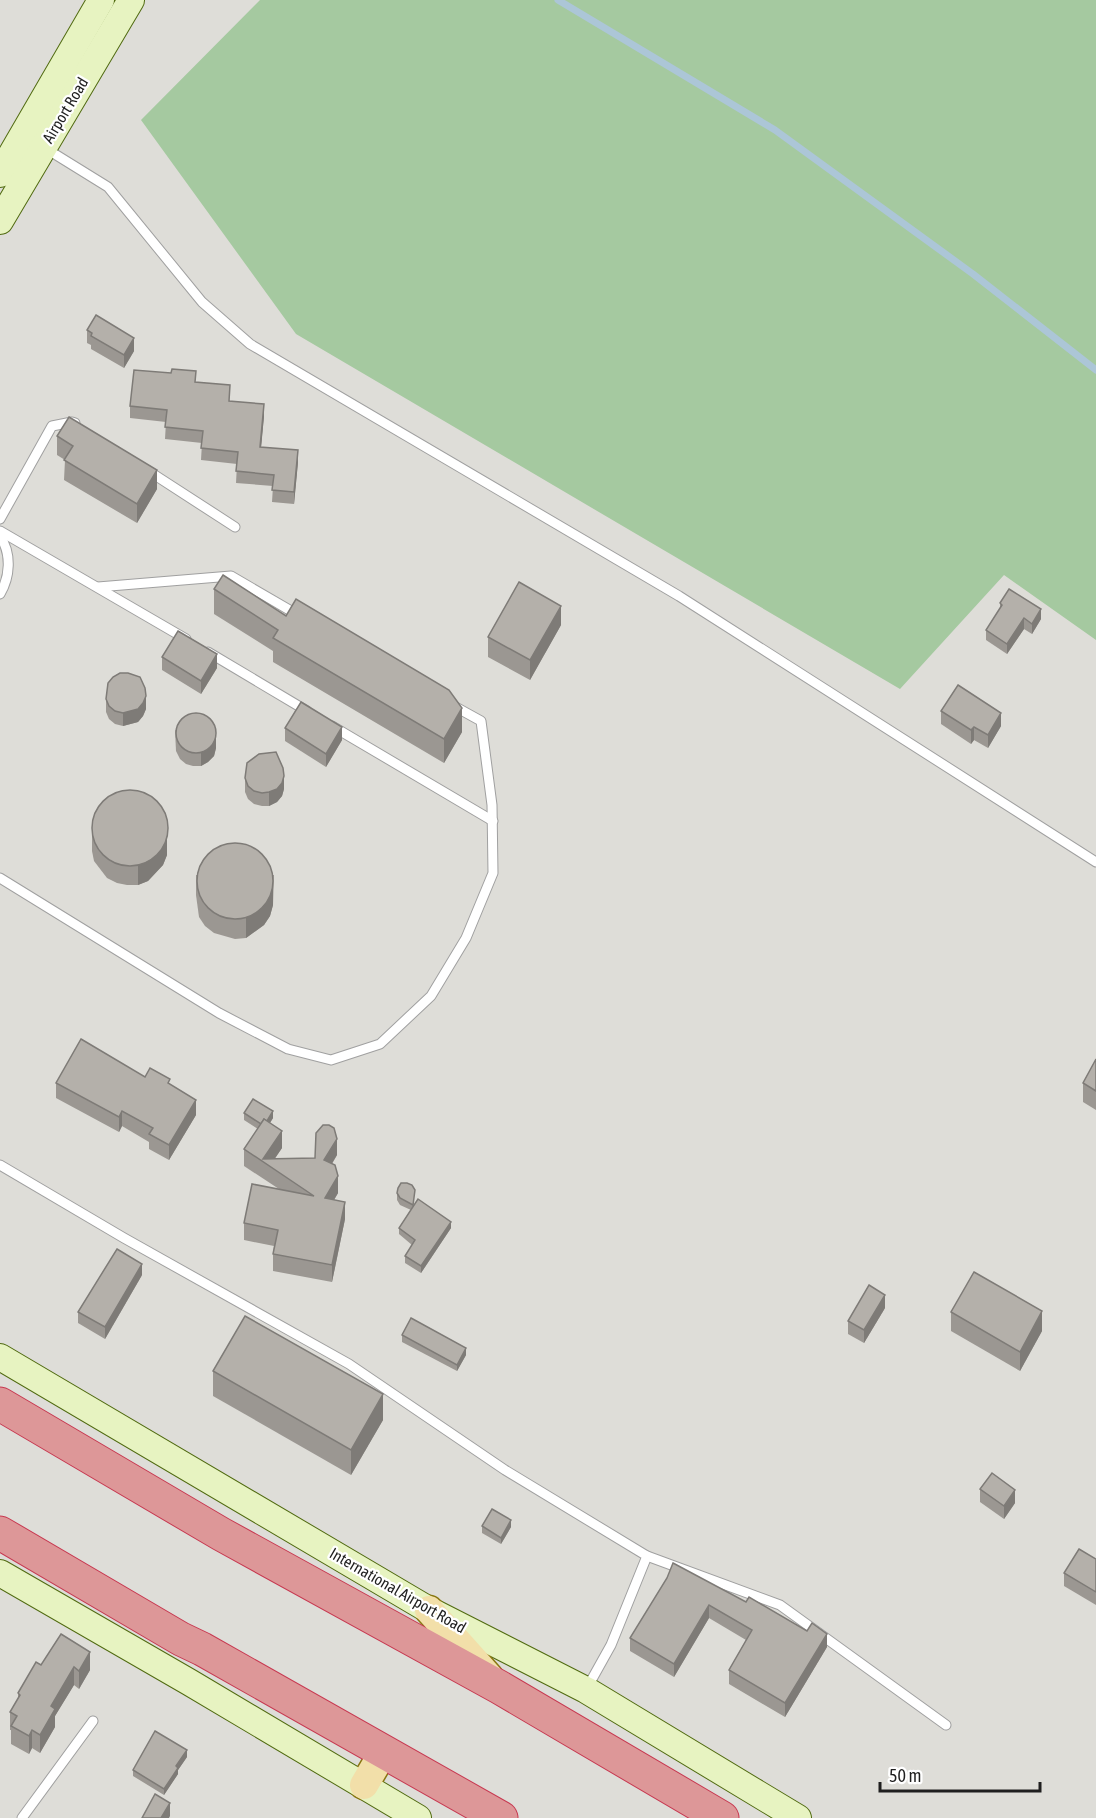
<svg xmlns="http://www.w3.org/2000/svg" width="1096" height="1818" viewBox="0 0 1096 1818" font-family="'Asap Condensed',sans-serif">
<rect width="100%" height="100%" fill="#efede7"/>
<rect fill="#deddd8" x="0" y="0" width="1096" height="1818"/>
<path fill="#a5c9a0" d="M260,0H1096V640L1004,575L900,689L296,334L141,120Z"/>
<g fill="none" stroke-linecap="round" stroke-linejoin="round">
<path stroke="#acc6d7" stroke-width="7" d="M558,0L775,130L973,274L1096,370"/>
<g stroke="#a0a0a0" stroke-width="11">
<g id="service">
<path d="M45,148L108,187L202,302L250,344L679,596L1096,862"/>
<path d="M147,470L235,527"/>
<path d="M0,519L52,426L72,422L75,423"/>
<path d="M0,531L186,639"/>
<path d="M0,536C12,554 10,577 0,594"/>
<path d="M98,587L231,576L298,615"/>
<path d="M208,652L307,711"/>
<path d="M332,726L493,821"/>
<path d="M0,878L219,1013L288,1049L331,1060L380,1044L431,996L466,938L493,873L492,805L481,721L452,705"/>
<path d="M0,1165L124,1238L349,1364L505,1470L647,1556L611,1645L587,1688"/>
<path d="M647,1556L780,1605L946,1725"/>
<path d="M22,1818L93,1721"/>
</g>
</g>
<g stroke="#516b11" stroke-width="28">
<g id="secondary">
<path d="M0,174L101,0"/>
<path d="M0,221L131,0"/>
<path d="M0,1357L429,1610L586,1690L798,1818"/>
<path d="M0,1573L189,1682L418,1818"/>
</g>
</g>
<g stroke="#897711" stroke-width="31">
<g id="primary">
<path d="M429,1610L489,1677"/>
<path d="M364,1785L384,1751"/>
</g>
</g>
<g stroke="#c73951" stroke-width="35">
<g id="motorway">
<path d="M0,1404L221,1534L499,1687L722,1818"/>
<path d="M0,1533L181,1639L202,1649L501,1818"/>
</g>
</g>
<use href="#service" stroke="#fff" stroke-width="9"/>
<use href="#secondary" stroke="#e7f3c1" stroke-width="26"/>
<use href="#primary" stroke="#f2dfa9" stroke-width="28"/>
<use href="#motorway" stroke="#dd9798" stroke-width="33"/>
</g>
<g fill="#9b9792">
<path d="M87,330L134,351L124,368L91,349V345L87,343Z"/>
<path d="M196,382L230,401L264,416L261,447L298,462L294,504L272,502L273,486L236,483L237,464L201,460L202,443L165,439L166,422L130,418V406Z"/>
<path d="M57,436L157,489L137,523L64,480L65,460L57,455Z"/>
<path d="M214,589L462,732L444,763L273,662V651L214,614Z"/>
<path d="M1000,603L1041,619L1032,634L1024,629L1007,654L986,640V630L1000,609Z"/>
<path d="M561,625L530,680L488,657V637Z"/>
<path d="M162,657L217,668L201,694L162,670Z"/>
<path d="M106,699L146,709L143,716L138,722L123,726L115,724L109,719L106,712Z"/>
<path d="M941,711L1001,726L988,748L974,740L971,744L941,724Z"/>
<path d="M285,728L342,740L326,767L285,741Z"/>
<path d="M175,730L216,748L214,756L208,762L201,766H193L186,764L180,759L176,751Z"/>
<path d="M245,778L284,789L282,796L277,802L269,806H262L254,804L248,799L245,792Z"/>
<path d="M92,831L167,844V855L163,865L148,881L138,885H127L117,883L107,878L94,861L92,851Z"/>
<path d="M196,875H274L273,905L270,916L264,925L246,938L235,939L214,933L205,926L199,917L196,895Z"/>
<path d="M1096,1059V1110L1083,1102V1083Z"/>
<path d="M145,1077L170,1084L196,1115L169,1160L149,1149V1142L122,1126L119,1132L56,1098V1083Z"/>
<path d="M244,1113L273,1118L270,1123L282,1148L274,1159L315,1158L337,1155L332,1164L338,1193L334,1200L345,1219L332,1282L273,1271V1254L274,1246L244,1240V1223L279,1189L244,1166V1149L258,1129L244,1120Z"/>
<path d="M397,1193L414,1205L451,1228L421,1273L405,1263V1256L412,1245L399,1234V1228L411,1210L400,1205L397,1200Z"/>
<path d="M142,1275L105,1339L78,1323V1312Z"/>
<path d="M885,1308L864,1343L848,1334V1321Z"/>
<path d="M951,1312L1042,1331L1020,1371L951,1331Z"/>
<path d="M402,1335L466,1355L457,1371L402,1342Z"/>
<path d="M213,1371L383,1420L351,1475L213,1396Z"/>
<path d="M980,1489L1015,1503L1004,1519L980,1502Z"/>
<path d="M482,1526L511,1527L501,1544L482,1533Z"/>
<path d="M1096,1559V1605L1064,1586V1573Z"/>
<path d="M667,1578L746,1602L807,1631L827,1647L785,1717L729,1684V1670L746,1640L709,1618L674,1677L630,1651V1638Z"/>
<path d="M61,1634L90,1670L79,1689L74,1685L55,1716V1727L40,1753L32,1748L29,1754L11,1744V1730H10V1712L18,1699V1693L41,1665Z"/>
<path d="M187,1757L178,1770V1774L164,1795L133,1776V1770Z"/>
</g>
<g fill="#7e7b77">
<path d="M134,338V351L124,368V355Z"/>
<path d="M264,404V416L260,459V447Z"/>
<path d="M298,450V462L294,504V492Z"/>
<path d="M157,470V489L137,523V504Z"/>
<path d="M561,606V625L530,680V660Z"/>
<path d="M1041,609V619L1032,634V624Z"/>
<path d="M1024,618V629L1007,654V644Z"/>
<path d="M217,654V668L201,694V681Z"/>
<path d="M146,696V709L143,716L138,722L123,726V713Z"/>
<path d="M462,708V732L444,763V739Z"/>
<path d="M1001,713V726L988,748V735Z"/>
<path d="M342,727V740L326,767V754Z"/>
<path d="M974,727V740L971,744V730Z"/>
<path d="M216,735V748L214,756L208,762L201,766V753Z"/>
<path d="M284,776V789L282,796L277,802L269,806V792Z"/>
<path d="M167,825V855L163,865L148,881L138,885V865Z"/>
<path d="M273,886V905L270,916L264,925L246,938V918Z"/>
<path d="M196,1100V1115L169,1160V1145Z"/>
<path d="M122,1111V1126L119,1132V1117Z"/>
<path d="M273,1111V1118L264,1132V1126Z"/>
<path d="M282,1131V1148L270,1166L263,1159Z"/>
<path d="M337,1139V1155L324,1176V1160Z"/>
<path d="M338,1176V1193L325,1215V1198Z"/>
<path d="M345,1202V1219L332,1282V1265Z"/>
<path d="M451,1222V1228L421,1273V1266Z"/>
<path d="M142,1264V1275L105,1339V1327Z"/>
<path d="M885,1295V1308L864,1343V1330Z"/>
<path d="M1042,1311V1331L1020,1371V1352Z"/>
<path d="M466,1348V1355L457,1371V1365Z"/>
<path d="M383,1394V1420L351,1475V1450Z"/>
<path d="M1015,1490V1503L1004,1519V1506Z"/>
<path d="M511,1520V1527L501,1544V1538Z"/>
<path d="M709,1605V1618L674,1677V1664Z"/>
<path d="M827,1634V1647L785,1717V1703Z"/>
<path d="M90,1652V1670L79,1689V1671Z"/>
<path d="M74,1667V1685L55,1716V1727L40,1753V1735L51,1706Z"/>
<path d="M32,1730V1748L29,1754V1736Z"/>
<path d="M187,1750V1757L178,1770V1774L164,1795V1789L176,1766Z"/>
<path d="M170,1803V1816L169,1818H161Z"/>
</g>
<g fill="#b4b0aa" stroke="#7e7b77" stroke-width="1.5">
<path d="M96,315L134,338L124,355L91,336L92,333L87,330Z"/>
<path d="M172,369L196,371L195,382L230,385L229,401L264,404L260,447L298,450L294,492L272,490L274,475L236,471L238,452L201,448L203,431L165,427L167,410L130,406L134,370L171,373Z"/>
<path d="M69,417L157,470L137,504L64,460L73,446L57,436Z"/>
<path d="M223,575L286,616L296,599L449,690L462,708L444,739L273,638L278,630L214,589Z"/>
<path d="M519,582L561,606L530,660L488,637Z"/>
<path d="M1009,589L1041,609L1032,624L1024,618L1007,644L986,630L1002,605L1000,603Z"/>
<path d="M178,631L217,654L201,681L162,657Z"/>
<path d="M120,673H128L140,677L145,688L146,696L143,703L138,709L123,713L115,711L109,706L106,699L108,683L113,677Z"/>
<path d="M958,685L1001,713L988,735L974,727L971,730L941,711Z"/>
<path d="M301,702L342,727L326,754L285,728Z"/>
<circle cx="196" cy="733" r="20"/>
<path d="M276,752L283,768L284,776L282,783L277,789L269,792L262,793L254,791L248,786L245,778L247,763L259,754Z"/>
<circle cx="130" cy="828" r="38"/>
<circle cx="235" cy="881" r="38"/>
<path d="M81,1039L145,1077L150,1068L170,1079L168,1083L196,1100L169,1145L149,1134L153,1128L122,1111L119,1117L56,1083Z"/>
<path d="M1096,1059V1091L1083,1083Z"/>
<path d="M253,1099L273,1111L267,1121L264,1119L261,1124L244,1113Z"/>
<path d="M264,1119L282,1131L263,1159L315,1158L316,1133L323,1125H329L334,1128L337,1139L324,1160L335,1165L338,1176L325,1198L345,1202L332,1265L273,1254L278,1230L244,1223L252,1184L314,1196L244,1149Z"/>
<path d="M401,1183H407L412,1185L415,1190L413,1205L400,1198L397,1193L398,1188Z"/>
<path d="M418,1199L451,1222L421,1266L405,1256L415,1240L399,1228Z"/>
<path d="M117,1249L142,1264L105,1327L78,1312Z"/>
<path d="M974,1272L1042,1311L1020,1352L951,1312Z"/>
<path d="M869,1285L885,1295L864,1330L848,1321Z"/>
<path d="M245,1316L383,1394L351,1450L213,1371Z"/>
<path d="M411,1318L466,1348L457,1365L402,1335Z"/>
<path d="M992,1473L1015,1490L1004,1506L980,1489Z"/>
<path d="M492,1509L511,1520L501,1538L482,1526Z"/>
<path d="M1079,1549L1096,1559V1592L1064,1573Z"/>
<path d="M673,1563L746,1602L749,1597L807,1631L812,1623L827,1634L785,1703L729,1670L752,1630L709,1605L674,1664L630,1638L667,1578Z"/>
<path d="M61,1634L90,1652L79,1671L74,1667L51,1706L55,1709L40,1735L32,1730L29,1736L11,1726L17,1716L10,1712L20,1695L18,1693L36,1662L41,1665Z"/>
<path d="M155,1731L187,1750L176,1766L178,1768L164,1789L133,1770Z"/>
<path d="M155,1794L170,1803L161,1818H142Z"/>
</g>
<g text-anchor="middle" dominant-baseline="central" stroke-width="4.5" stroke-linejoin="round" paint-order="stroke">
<g font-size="16" fill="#1f1f1f" stroke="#fff">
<text transform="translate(65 110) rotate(-59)">Airport Road</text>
<text transform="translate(398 1590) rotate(30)">International Airport Road</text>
</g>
</g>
<path d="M880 1782v9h160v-9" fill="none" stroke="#1f1f1f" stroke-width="3"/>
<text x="889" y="1782" font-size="18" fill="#1f1f1f" stroke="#ffffff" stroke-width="4.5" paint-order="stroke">50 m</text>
</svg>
